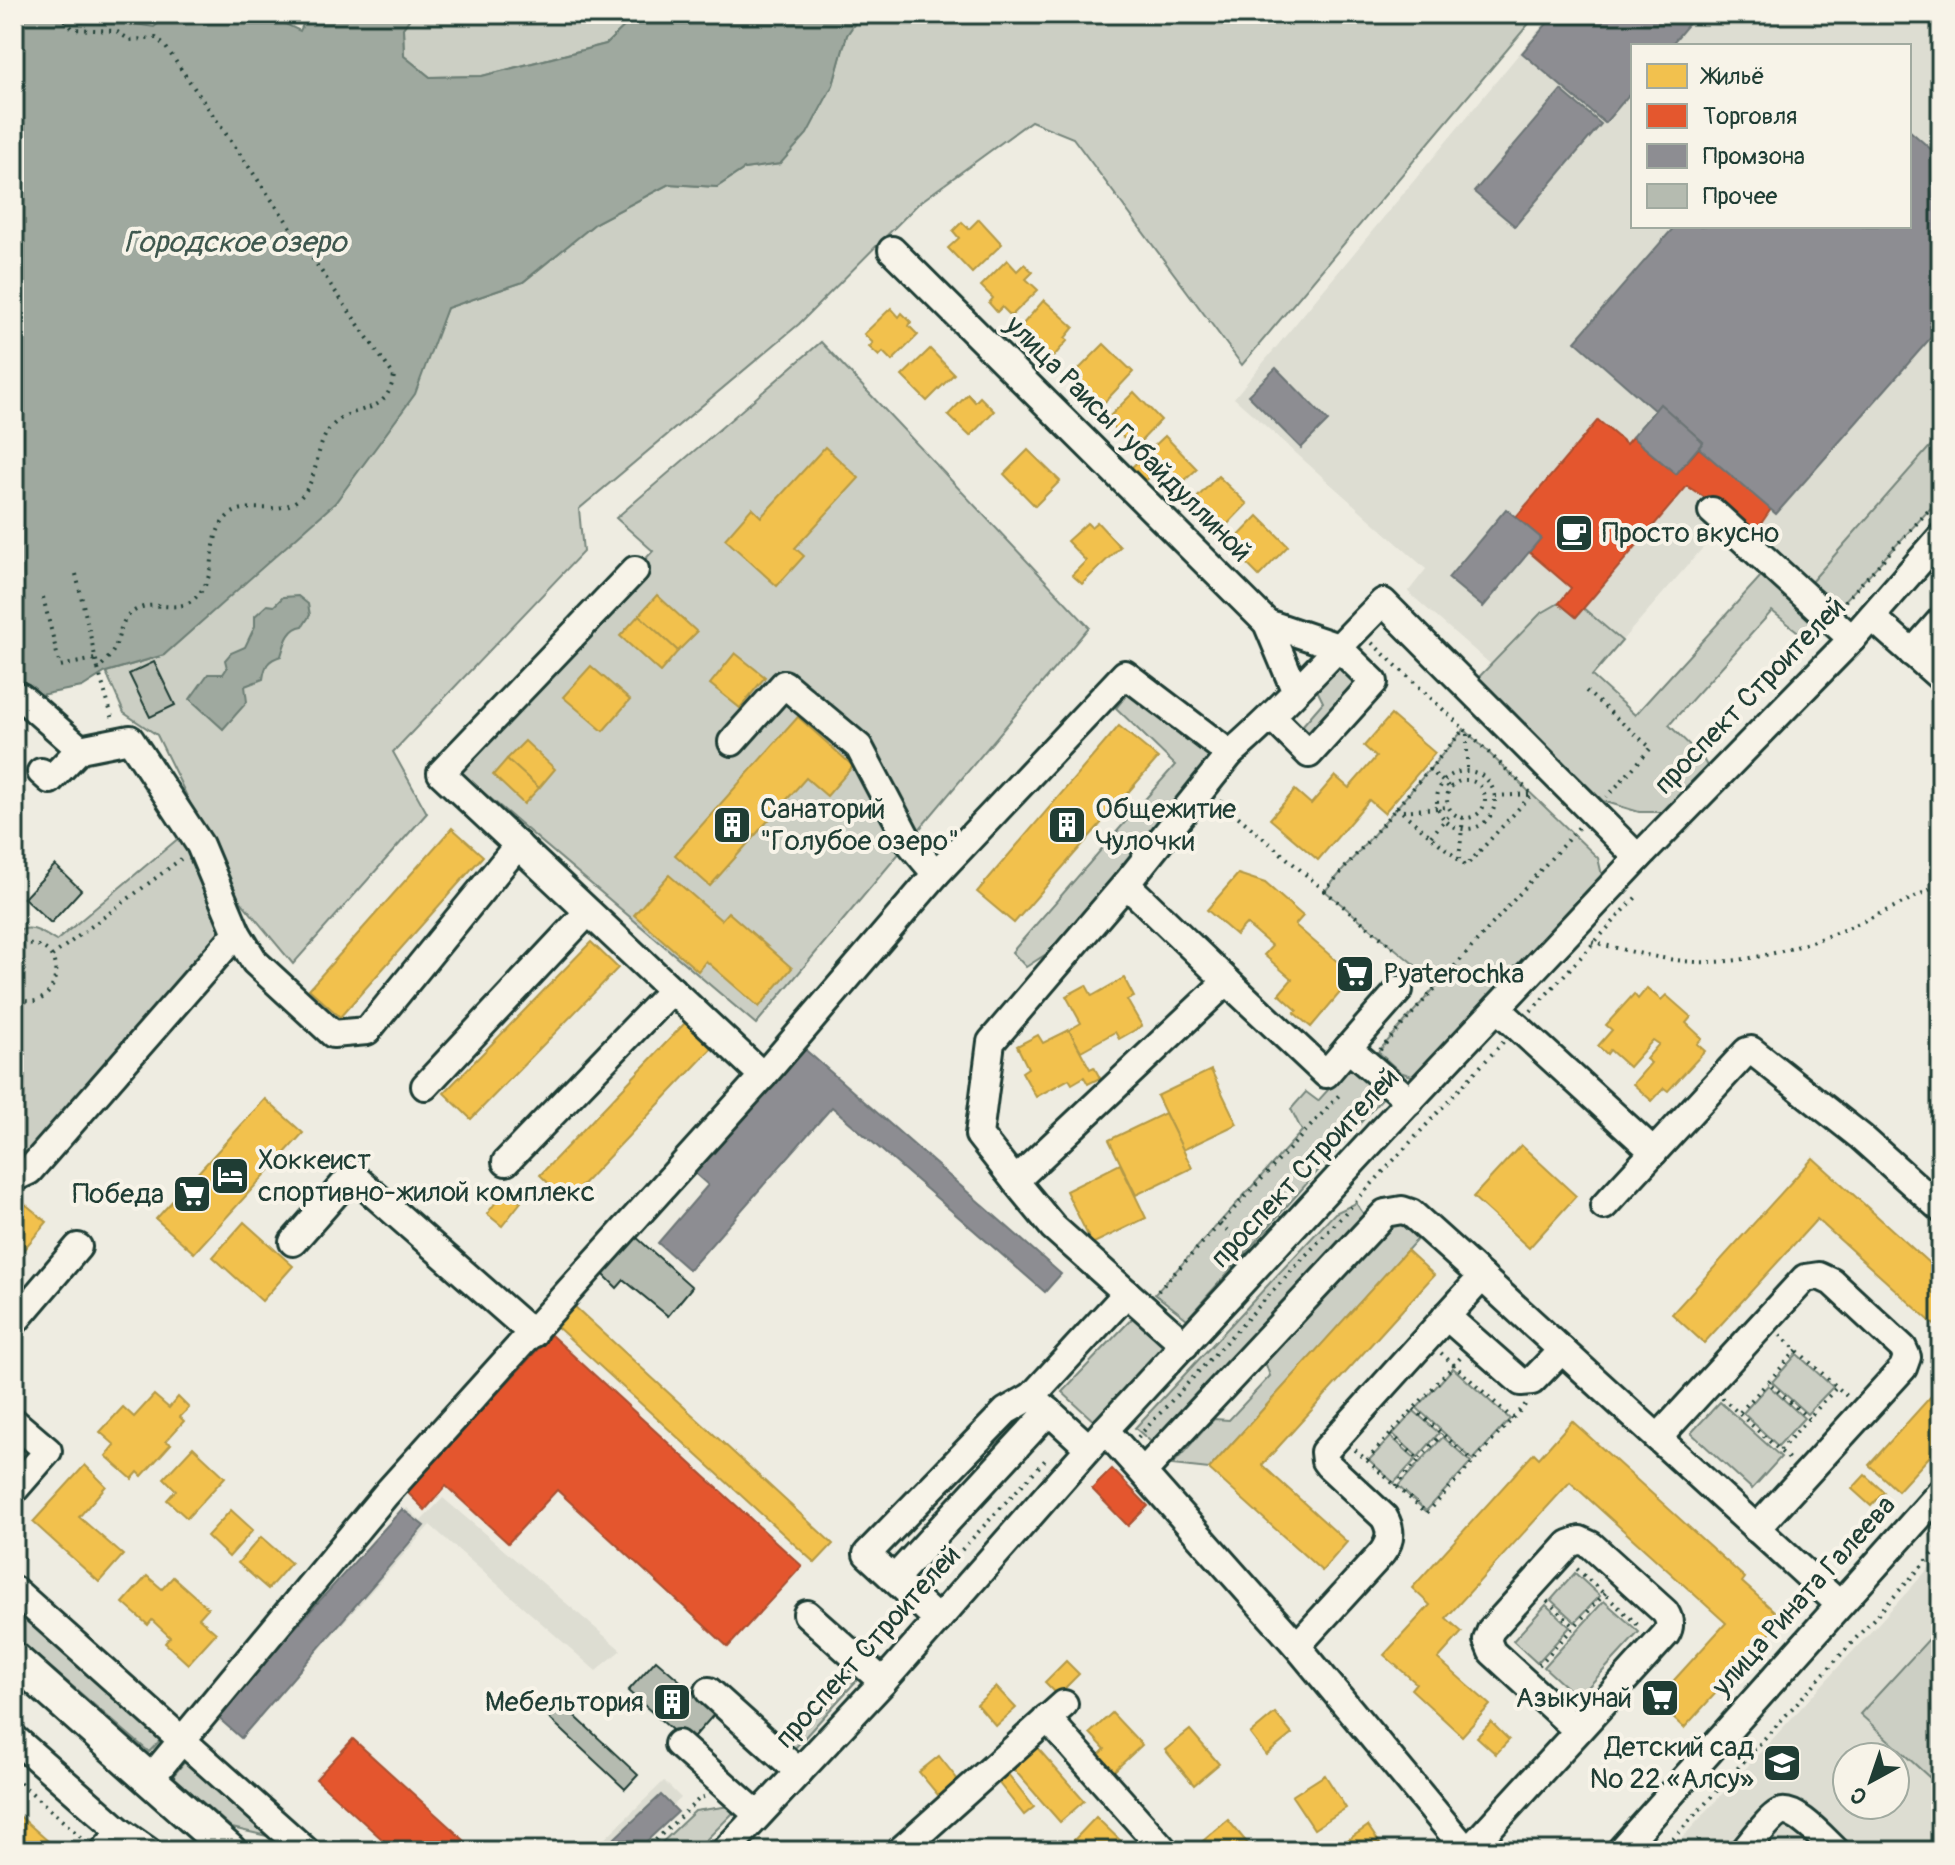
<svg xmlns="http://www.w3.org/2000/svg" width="1955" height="1865" viewBox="0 0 1955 1865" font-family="Pangolin,sans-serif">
<rect width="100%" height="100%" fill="#eeece1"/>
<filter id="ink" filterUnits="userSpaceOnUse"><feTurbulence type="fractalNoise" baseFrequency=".0125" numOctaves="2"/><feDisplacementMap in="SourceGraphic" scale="16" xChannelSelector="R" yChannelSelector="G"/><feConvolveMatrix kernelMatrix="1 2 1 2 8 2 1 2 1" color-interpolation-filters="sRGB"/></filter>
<g filter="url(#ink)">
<g fill="#ddddd2" fill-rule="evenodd">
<path d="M1552,14H1941V434L1811,582L1728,519L1577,692L1496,669L1408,592L1426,569L1234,398ZM1633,46H1909V226H1633Z"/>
<path d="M443,1498L621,1650L596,1671L430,1525L241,1738L216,1716L407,1508L421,1521Z"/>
<path d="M1941,1555V1851H1670L1779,1732ZM1847,1757H1895V1805H1847Z"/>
<path d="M664,1781L681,1798L627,1851H592Z"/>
</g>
<g fill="#cccfc4" stroke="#76867c" stroke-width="2">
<path d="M413,14H637L606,44L482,76L430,77L404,56L403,28Z"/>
<path d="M861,14H1537L1242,365L1073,138L1031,121L919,203L799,324L579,509L583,552L393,752L427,813L293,964L234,893L157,735L124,713L106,672L164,655L436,334L447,308L523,282L597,222L669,184L717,187L744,169L780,164L833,85L847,34Z"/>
<path d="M821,342L1089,627L756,1024L450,764L653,551L616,518Z"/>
<path d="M1941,434V497L1840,606L1811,582Z"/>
<path d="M1771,565L1825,632L1812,643L1772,611L1669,725L1702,757L1707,766L1662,812H1639L1603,801L1477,679L1540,614L1559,603L1576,617L1583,608L1622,641L1592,676L1635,715Z"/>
<path d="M1335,660L1362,678L1305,741L1296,733L1323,702L1315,686Z"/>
<path d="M1133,687L1213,754L1065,942L1026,967L1012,952L1175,765L1116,708Z"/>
<path d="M1464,729L1598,858L1602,875L1415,1077L1400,1072L1378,1052L1438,984L1325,891Z"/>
<path d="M180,837L229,923L33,1150L14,1156V932C33,924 39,931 56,941Z"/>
<path d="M1358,1057L1393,1086L1187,1319L1155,1294L1302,1131L1291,1109L1306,1092L1318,1101Z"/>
<path d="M1356,1203L1365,1216L1156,1446L1135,1428L1335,1213Z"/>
<path d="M1397,1217L1422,1234L1209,1469L1172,1465L1214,1419L1229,1420L1270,1376L1265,1362Z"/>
<path d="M1143,1307L1175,1336L1096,1423L1062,1392Z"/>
<path d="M1797,1354L1833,1387L1807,1414L1772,1382Z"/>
<path d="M1453,1368L1510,1419L1473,1460L1417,1408Z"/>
<path d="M1768,1385L1804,1418L1778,1446L1743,1413Z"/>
<path d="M1720,1402L1781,1457L1752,1489L1691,1433Z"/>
<path d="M1414,1411L1439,1433L1418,1457L1393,1434Z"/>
<path d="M1391,1437L1416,1459L1394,1483L1369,1460Z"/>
<path d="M1443,1437L1471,1462L1426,1511L1398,1486Z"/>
<path d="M1575,1573L1600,1596L1575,1622L1551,1600Z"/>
<path d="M14,1599L166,1734L149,1752L14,1636Z"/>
<path d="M1604,1601L1639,1632L1578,1698L1544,1667Z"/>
<path d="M1546,1605L1570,1627L1537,1663L1513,1641Z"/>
<path d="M1941,1626V1764L1929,1777L1860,1714Z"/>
<path d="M856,1657L868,1668L785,1759L771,1747Z"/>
<path d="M186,1760L276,1838L232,1828L173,1776Z"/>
<path d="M730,1806L735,1811L695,1851H653L695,1811Z"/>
</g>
<g fill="#9fa99f" stroke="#6c7e74" stroke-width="2">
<path d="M14,14H72L154,27L170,14H273L275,19L300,31L308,14H413L403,28L404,56L430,77L482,76L606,44L637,14H861L847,35L833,85L807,134L780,164L744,169L717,187L669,184L597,222L523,282L447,308L415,394L335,503L164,655L106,672L82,687L35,696L16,679L14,680Z"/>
<path d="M298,596L308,604L310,615L303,626C288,628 285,643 281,656C268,660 265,665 263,679L245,686L247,702L223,729L190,699L208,674H223L227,668L225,660L231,653L245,647L255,626V616L267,605L274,606L283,597Z"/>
</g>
<g fill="#f2c14e" stroke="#b39946" stroke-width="2">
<path d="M979,219L1002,244L972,273L948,248L959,238L953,231L962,222L969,229Z"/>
<path d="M1007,260L1017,271L1024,264L1033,272L1026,279L1038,290L1011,316L1002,307L997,312L989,303L993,298L981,286Z"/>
<path d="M1044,300L1074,327L1065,338L1068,340L1048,363L1015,333Z"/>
<path d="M891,308L899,317L902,313L911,322L909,326L918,335L892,361L883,352L879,356L869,347L873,343L864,334Z"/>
<path d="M1104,344L1133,372L1098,409L1068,380Z"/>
<path d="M930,349L954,374L927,401L902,376Z"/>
<path d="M1134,392L1161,420L1139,443L1130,434L1125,439L1106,420Z"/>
<path d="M968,394L975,402L980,397L994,411L970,436L948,415Z"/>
<path d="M1165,436L1197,469L1169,495L1151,476L1144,482L1131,468Z"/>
<path d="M825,447L859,478L795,548L804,556L777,586L725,539L752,508L761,517Z"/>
<path d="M1028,450L1060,481L1035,506L1004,474Z"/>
<path d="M1218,476L1247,504L1219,533L1190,505Z"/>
<path d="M1258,516L1288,546L1259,576L1229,546Z"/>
<path d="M1097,522L1120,547L1082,584L1072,575L1086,561L1067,541L1087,523L1091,527Z"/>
<path d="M657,595L697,632L678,651L639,615Z"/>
<path d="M639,615L678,651L660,672L620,636Z"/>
<path d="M735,653L765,677L740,708L710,684Z"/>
<path d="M591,666L630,700L603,731L563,697Z"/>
<path d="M1391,715L1435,753L1384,813L1369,800L1318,860L1270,819L1295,790L1311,804L1335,776L1349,788L1376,757L1364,746Z"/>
<path d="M798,717L853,766L827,796L806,778L710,886L675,855Z"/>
<path d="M1119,726L1158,758L1014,923L977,892Z"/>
<path d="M525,741L555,769L539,788L507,759Z"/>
<path d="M507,759L539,788L524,804L493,775Z"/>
<path d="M452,828L483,856L340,1017L309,989Z"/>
<path d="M1238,874L1265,883L1303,916L1295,925L1354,976L1311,1027L1294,1013L1297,1010L1279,994L1292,979L1264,955L1272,946L1246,924L1236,935L1207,910Z"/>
<path d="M669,875L721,920L728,912L792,968L759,1007L706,961L698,971L634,915Z"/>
<path d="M591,942L618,968L471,1119L444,1093Z"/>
<path d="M1124,978L1134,997L1127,1000L1142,1026L1119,1039L1115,1032L1081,1051L1069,1030L1081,1023L1066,996L1086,985L1092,996Z"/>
<path d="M1647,988L1661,1000L1666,995L1691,1017L1686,1023L1702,1038L1697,1044L1705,1051L1668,1091L1664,1088L1652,1101L1633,1084L1651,1063L1646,1059L1659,1044L1653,1040L1629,1067L1610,1050L1607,1054L1598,1046L1612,1030L1606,1025L1634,994L1638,999Z"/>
<path d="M685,1023L712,1048L567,1201L540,1175Z"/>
<path d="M1069,1030L1090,1069L1094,1067L1100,1078L1088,1084L1084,1077L1072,1084L1069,1079L1036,1097L1022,1072L1028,1068L1017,1046L1038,1035L1043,1043Z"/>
<path d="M1211,1070L1237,1124L1183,1150L1157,1096Z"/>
<path d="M265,1099L303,1133L194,1253L156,1219Z"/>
<path d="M1165,1113L1192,1168L1136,1195L1109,1140Z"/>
<path d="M1521,1145L1576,1196L1529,1248L1473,1197Z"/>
<path d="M1813,1158L1941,1274V1331L1817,1219L1704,1343L1672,1314Z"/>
<path d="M1120,1164L1146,1218L1092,1244L1066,1191Z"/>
<path d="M505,1190L521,1202L502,1226L487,1214Z"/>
<path d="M19,1199L47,1222L14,1261V1205Z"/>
<path d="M244,1222L293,1266L262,1301L213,1257Z"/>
<path d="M1407,1250L1434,1275L1262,1465L1347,1542L1322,1571L1209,1469Z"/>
<path d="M573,1305L833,1544L815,1563L555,1325Z"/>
<path d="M1941,1385V1444L1898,1491L1869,1465Z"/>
<path d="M154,1395L169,1408L178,1397L189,1408L180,1417L184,1421L166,1441L171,1444L142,1476L138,1472L132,1479L106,1456L115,1445L100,1432L123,1407L134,1417Z"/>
<path d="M1572,1421L1745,1578L1742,1582L1783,1619L1684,1728L1655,1701L1726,1623L1570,1482L1446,1618L1462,1632L1438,1659L1490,1705L1462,1736L1411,1689L1416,1683L1384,1655L1430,1605L1412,1588L1534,1453L1539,1458Z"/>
<path d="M193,1447L225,1477L187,1518L167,1500L176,1490L164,1478Z"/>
<path d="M85,1465L106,1486L79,1517L123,1555L99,1582L33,1522Z"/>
<path d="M1865,1475L1884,1492L1871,1506L1852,1489Z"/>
<path d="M231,1510L253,1530L229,1557L207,1536Z"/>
<path d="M261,1537L291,1563L268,1589L238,1563Z"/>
<path d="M147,1576L162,1589L173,1577L208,1608L199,1618L216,1633L188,1664L165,1643L170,1637L152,1620L148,1625L123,1603Z"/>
<path d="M1066,1661L1079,1674L1058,1695L1045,1682Z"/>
<path d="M996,1687L1016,1708L996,1726L977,1704Z"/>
<path d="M1112,1713L1142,1745L1114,1771L1099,1755L1105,1749L1090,1733Z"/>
<path d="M1275,1713L1292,1734L1266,1755L1250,1734Z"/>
<path d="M1491,1722L1509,1740L1496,1754L1477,1737Z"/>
<path d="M1190,1730L1219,1764L1194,1785L1165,1750Z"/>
<path d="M1034,1744L1084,1801L1060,1822L1010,1765Z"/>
<path d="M939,1756L962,1785L942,1800L919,1772Z"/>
<path d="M1008,1774L1034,1807L1024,1815L998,1782Z"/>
<path d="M1325,1775L1346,1808L1314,1829L1292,1796Z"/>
<path d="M14,1811L57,1849L55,1851H14Z"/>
<path d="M1096,1817L1125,1845L1119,1851H1079L1082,1848L1074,1840Z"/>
<path d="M1228,1820L1254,1851H1201L1197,1846Z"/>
<path d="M1368,1826L1385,1851H1332Z"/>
</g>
<g fill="#e4572e" stroke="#a94f30" stroke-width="2">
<path d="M1598,420L1626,444L1632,437L1676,474L1699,448L1771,509L1756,531L1687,486L1576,617L1559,603L1571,588L1529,552L1541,538L1516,517Z"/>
<path d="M551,1335L802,1566L728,1647L557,1490L508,1543L446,1486L425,1510L407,1492Z"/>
<path d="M1112,1469L1148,1506L1128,1526L1092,1489Z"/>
<path d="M353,1739L476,1851H395L316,1779Z"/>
</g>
<g fill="#8d8d92" stroke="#6c7576" stroke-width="2">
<path d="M1555,14H1697L1670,46H1633V90L1605,123L1522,53Z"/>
<path d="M1561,90L1601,124L1515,226L1474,192Z"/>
<path d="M1909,130L1941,158V326L1776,514L1699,448L1703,442L1660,404L1655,411L1575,341L1675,226H1909Z"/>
<path d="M1276,368L1328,421L1301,448L1248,395Z"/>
<path d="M1660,404L1703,442L1676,474L1632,437Z"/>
<path d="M1506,509L1541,538L1483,607L1448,578Z"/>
<path d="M801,1046L1061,1274L1045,1292L832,1107L689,1270L658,1243L708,1185L691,1170Z"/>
<path d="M402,1509L424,1526L241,1738L216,1716Z"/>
<path d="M661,1795L678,1812L636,1851H601Z"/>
</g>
<g fill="#b5bbb0" stroke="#1f3d34" stroke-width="2">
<path d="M154,662L175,705L150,717L129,674Z"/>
<path d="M55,865L81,890L51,923L24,898Z"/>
<path d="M635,1236L692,1287L668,1316L624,1280L617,1288L601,1272Z"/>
<path d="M656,1660L716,1712L688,1744L628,1691Z"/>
<path d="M562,1704L638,1775L625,1789L549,1718Z"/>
</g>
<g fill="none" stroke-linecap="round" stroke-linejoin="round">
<g stroke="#1f3d34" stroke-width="32">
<g id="minor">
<path d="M892,250L1267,623L1295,690"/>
<path d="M1712,511L1852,639"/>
<path d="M635,570L441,773L763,1076"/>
<path d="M1872,617L1941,678"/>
<path d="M1267,623L1338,647L1374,682L1309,754L1272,717"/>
<path d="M1912,653L1941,620"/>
<path d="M14,703L21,697L80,749"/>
<path d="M732,742L784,684L859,747L909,842L936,874"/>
<path d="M41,772L50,780L80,749L130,739L200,845L237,933L255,962L333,1034L367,1031L518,845"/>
<path d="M1126,884L1230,754"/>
<path d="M1497,1008L1654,1152"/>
<path d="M1348,1048L1399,990"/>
<path d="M425,1086L588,912"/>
<path d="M506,1162L672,990"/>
<path d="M14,1178L29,1171L237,933"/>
<path d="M1015,1181L979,1135L991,1042L1126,884L1227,981"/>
<path d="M1604,1206L1747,1051L1751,1050L1861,1137L1941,1209"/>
<path d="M293,1242L352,1175L533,1334"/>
<path d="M1482,1277L1839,1604"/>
<path d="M1446,1316L1521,1382L1532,1381L1562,1350"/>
<path d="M14,1322L78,1247"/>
<path d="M1185,1345L1053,1227L1015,1181L1227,981L1326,1074L1348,1048L1410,1101"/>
<path d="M14,1422L48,1451L14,1490"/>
<path d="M1105,1430L1297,1646L1467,1851"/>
<path d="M1658,1438L1805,1278L1819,1276L1832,1282L1903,1348L1907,1357L1903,1368L1756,1529"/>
<path d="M1089,1448L1032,1396L1127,1293"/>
<path d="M1144,1471L1385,1213L1402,1210L1411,1213L1482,1277L1324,1452L1325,1461L1328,1465L1384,1517C1392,1530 1391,1541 1382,1553L1297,1646"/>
<path d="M894,1579L867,1554L1006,1411L1032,1396"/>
<path d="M14,1590L306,1851"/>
<path d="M807,1614L883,1682"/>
<path d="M938,1620L894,1579L1049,1411"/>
<path d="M709,1691L799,1772"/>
<path d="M1047,1718L1165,1851"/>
<path d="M14,1738L121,1832L148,1851"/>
<path d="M678,1744L758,1815"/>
<path d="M150,1779L386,1494L763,1076L936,874L1125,674L1230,754C1284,707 1332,653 1383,602L1638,858"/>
<path d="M104,1851L121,1832"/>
<path d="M725,1851L883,1682L1105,1430L1383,1129L1638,858L1852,639L1941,537"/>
<path d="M900,1851L1064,1704"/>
<path d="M1468,1851L1578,1731L1666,1634C1671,1626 1670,1620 1665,1612L1591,1545L1580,1540L1569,1544L1491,1630L1487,1640L1492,1652L1578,1731"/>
<path d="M1620,1851L1941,1492"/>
<path d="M1744,1851C1752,1842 1769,1818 1779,1813C1794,1805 1825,1841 1836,1851"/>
</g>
</g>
<g stroke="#1f3d34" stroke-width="38">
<path id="major" d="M14,1659L230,1851"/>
</g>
<g stroke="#1f3d34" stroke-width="4" stroke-dasharray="2 6" stroke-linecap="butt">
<path d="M60,14L73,29L116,31L130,40L156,38L165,46L394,376C385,420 355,401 332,426C312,448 321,482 296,501C274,517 246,499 227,517C207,536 218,568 202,590C181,620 159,597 136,610C121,618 121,630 116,645C112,655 105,662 98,669L113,720"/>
<path d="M76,574L98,669"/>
<path d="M43,597L60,666L95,659"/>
<path d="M1845,601L1941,497"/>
<path d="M1372,643L1464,729"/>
<path d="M1586,691L1651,748L1607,797"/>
<path d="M1467,734V771"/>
<path d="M1429,769L1450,788"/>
<circle cx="1466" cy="800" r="29"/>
<circle cx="1466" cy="799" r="19"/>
<path d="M1495,796L1532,794"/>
<path d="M1220,801L1325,891"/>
<path d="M1396,807L1466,866L1532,794L1464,729L1325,891L1397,951"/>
<path d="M1403,811L1448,807"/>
<path d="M1431,836L1452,812"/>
<path d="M1459,859L1463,818"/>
<path d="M1592,942C1626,950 1660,960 1696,962C1781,965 1866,921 1941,884"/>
<path d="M14,948C74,926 64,1023 14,997"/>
<path d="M52,956L181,859"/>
<path d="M1531,1011L1639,894"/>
<path d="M1380,1050L1579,827"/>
<path d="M1220,1224L1246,1247"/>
<path d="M1158,1291L1342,1092"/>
<path d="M1780,1335L1847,1396"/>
<path d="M1797,1350L1768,1382L1809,1419"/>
<path d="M1441,1353L1513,1419"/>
<path d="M1722,1398L1789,1459"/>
<path d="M1414,1409L1474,1462"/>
<path d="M1740,1412L1768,1382"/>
<path d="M1391,1434L1419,1460L1442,1434"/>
<path d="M1138,1437L1504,1041"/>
<path d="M1355,1450L1427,1513L1526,1404"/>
<path d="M1780,1450L1837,1387"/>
<path d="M1367,1460L1461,1357"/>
<path d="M1395,1486L1419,1460"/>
<path d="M1577,1569L1641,1628"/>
<path d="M929,1585L1048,1457"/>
<path d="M1547,1601L1575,1627"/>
<path d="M873,1643L901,1615"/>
<path d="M1539,1665L1609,1589"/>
<path d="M839,1693L845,1675"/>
<path d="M810,1709L825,1708L828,1705"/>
<path d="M786,1731L841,1674"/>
<path d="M14,1777L85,1841"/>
<path d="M644,1851L700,1798L704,1797"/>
<path d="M1662,1851L1941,1545"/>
</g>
<use href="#minor" stroke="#f7f3e8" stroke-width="26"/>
<use href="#major" stroke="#f7f3e8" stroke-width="32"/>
</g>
</g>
<defs>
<g id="cafe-square" transform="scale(2)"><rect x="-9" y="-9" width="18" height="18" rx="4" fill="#1f3d34" stroke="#f7f3e8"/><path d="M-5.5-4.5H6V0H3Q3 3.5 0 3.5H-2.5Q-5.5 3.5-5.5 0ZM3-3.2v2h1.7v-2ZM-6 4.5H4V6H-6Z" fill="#fff"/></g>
<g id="building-square" transform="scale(2)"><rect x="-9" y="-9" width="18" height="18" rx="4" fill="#1f3d34" stroke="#f7f3e8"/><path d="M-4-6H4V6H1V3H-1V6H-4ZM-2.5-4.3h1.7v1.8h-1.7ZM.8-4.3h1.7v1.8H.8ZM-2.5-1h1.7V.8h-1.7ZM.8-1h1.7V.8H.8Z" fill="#fff"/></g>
<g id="supermarket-square" transform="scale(2)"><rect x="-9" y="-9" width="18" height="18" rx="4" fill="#1f3d34" stroke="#f7f3e8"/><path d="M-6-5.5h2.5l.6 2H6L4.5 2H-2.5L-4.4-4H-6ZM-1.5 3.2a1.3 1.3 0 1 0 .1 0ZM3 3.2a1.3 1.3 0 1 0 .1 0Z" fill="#fff"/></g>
<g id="hotel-square" transform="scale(2)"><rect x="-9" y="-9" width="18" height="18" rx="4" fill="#1f3d34" stroke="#f7f3e8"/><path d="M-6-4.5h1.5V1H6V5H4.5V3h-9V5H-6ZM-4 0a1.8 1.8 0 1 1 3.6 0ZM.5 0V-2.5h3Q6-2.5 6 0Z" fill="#fff"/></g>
<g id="school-square" transform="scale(2)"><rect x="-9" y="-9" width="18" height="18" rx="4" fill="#1f3d34" stroke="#f7f3e8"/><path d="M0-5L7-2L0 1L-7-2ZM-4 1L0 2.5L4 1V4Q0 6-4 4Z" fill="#fff"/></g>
</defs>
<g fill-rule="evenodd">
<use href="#cafe-square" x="1574" y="533"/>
<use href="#building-square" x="732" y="825"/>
<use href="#building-square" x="1067" y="825"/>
<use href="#supermarket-square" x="1355" y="974"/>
<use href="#hotel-square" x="230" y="1176"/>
<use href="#supermarket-square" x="192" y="1194"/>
<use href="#supermarket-square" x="1660" y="1698"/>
<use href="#building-square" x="672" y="1702"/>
<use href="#school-square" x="1782" y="1763"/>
</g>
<g text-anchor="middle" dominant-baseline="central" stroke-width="8" stroke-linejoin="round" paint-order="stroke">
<g font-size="28" fill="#1f3d34" stroke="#f7f3e8">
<text transform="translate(1128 439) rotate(45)">улица Раисы Губайдуллиной</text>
<text transform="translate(1750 696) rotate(-46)">проспект Строителей</text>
<text transform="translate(1305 1168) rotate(-47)">проспект Строителей</text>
<text transform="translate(1804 1596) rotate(-48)">улица Рината Галеева</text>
<text transform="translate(868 1647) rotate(-48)">проспект Строителей</text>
</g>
<g font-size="28" fill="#1f3d34" stroke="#f7f3e8" text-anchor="start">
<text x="1602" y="533">Просто вкусно</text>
<text x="760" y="809">Санаторий<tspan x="760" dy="32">"Голубое озеро"</tspan></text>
<text x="1095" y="809">Общежитие<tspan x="1095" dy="32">Чулочки</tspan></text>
<text x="1383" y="974">Pyaterochka</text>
<text x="258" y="1160">Хоккеист<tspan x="258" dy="32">спортивно-жилой комплекс</tspan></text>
<text x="164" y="1194" text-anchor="end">Победа</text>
<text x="1632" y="1698" text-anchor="end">Азыкунай</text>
<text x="644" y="1702" text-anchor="end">Мебельтория</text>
<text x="1754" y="1747" text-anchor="end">Детский сад<tspan x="1754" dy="32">№ 22 «Алсу»</tspan></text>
</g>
<g font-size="30" font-style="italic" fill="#3f584f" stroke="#f7f3e8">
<text x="235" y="242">Городское озеро</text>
</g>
</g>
<rect width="1955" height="1865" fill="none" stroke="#f7f3e8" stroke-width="48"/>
<rect x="24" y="24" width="1907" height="1817" fill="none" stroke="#1f3d34" stroke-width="3" filter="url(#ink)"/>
<rect x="1631" y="44" width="280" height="184" fill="#f7f3e8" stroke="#a1aaa0" stroke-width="2"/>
<rect x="1647" y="64" width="40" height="24" fill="#f2c14e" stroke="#a1aaa0" stroke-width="2"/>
<text x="1703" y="84" font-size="24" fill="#1f3d34">Жильё</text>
<rect x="1647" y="104" width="40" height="24" fill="#e4572e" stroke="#a1aaa0" stroke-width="2"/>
<text x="1703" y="124" font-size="24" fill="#1f3d34">Торговля</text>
<rect x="1647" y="144" width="40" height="24" fill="#8d8d92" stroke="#a1aaa0" stroke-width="2"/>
<text x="1703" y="164" font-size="24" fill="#1f3d34">Промзона</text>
<rect x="1647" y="184" width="40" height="24" fill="#b5bbb0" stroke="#a1aaa0" stroke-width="2"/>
<text x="1703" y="204" font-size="24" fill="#1f3d34">Прочее</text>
<g transform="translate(1871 1781) rotate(220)"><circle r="38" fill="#f7f3e8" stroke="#a1aaa0" stroke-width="2"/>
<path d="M0-6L14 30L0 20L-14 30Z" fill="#1f3d34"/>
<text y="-12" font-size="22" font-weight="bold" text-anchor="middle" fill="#1f3d34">С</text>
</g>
</svg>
